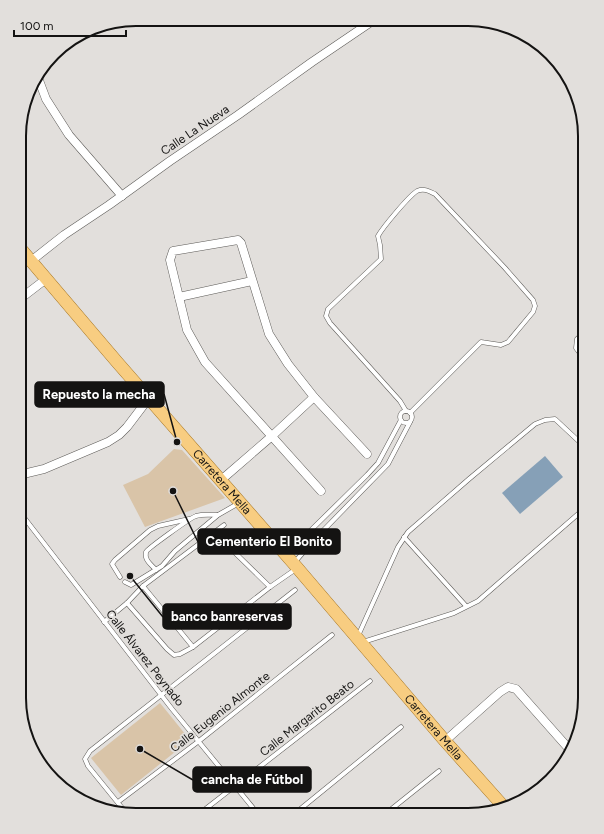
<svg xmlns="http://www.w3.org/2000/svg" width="604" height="834" viewBox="0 0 604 834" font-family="Figtree,sans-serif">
<rect width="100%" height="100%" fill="#e2dfdc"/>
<g fill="#d9c4a8">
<path d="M174,449L182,450L225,498L145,527L123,485L148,474Z"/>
<path d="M160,703L190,740L121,795L91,758Z"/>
</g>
<path fill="#86a0b7" d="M545,456L563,477L520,514L502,493Z"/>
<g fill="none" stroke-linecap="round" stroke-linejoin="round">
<g stroke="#5d5b58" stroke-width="5">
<g id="lane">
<path d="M585,360L576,348L577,339L585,332"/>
<path d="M406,411L400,401L330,323L326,316L328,309L381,259L380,245L378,236C383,227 409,196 417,191C424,188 429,191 435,194L505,268L533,300L535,306L533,312L508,342L501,345L481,342L410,413"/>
<circle cx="406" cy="417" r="6"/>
<path d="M19,511L172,709L258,814"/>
<path d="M404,537L466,606"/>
<path d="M226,544L270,587"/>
<path d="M285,552L307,534L367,475L378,463L401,420"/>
<path d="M294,563L314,540L388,464L410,422"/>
<path d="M156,570C152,565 144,561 146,552C147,549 190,518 196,516C203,514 210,515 217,515"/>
<path d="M120,577L112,564L115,560L150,530L158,526L189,519"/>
<path d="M125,582L131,585L162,566L175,551L218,515L239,503"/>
<path d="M143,586L193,647"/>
<path d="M127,603L167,649L174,655L180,654L193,647L270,587L296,569"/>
<path d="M104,622L127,603L143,586L224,525"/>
<path d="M358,636L398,547L408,532L469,479L535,424L545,420L555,419L585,447"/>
<path d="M363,642L454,613L478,601L585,508"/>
<path d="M118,802L199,741L332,635"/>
<path d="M127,814L88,766L85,759L90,751L295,590"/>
<path d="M199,814L370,681"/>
<path d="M293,815L401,727"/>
<path d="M384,815L439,771"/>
</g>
</g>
<g stroke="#5d5b58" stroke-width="9">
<g id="street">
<path d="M37,75L46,99L69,135L122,196"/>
<path d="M31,261L64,235L109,205L170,161L238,115L312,62L374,20"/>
<path d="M179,297L252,281"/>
<path d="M20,299L46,279"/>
<path d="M19,475L44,469L108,442L119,435L127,427L149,398"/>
<path d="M220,481L272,436L314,397"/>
<path d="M321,491L205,362L187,330L170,260L173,251L238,240L241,243L269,334L288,364L314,397L367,454"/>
<path d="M445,741L500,692L508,687L516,689L570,750"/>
</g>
</g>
<g stroke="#a67624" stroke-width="13">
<g id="primary">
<path id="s1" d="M20,248L117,362L294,564L445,741L504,807"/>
</g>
</g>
<use href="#lane" stroke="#fff" stroke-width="4"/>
<use href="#street" stroke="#fff" stroke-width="8"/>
<use href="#primary" stroke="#f8cd81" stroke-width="12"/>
</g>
<g text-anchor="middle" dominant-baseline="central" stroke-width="3.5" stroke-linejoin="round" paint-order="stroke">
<g font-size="12" fill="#141312" stroke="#e2dfdc">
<text transform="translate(195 130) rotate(-34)">Calle La Nueva</text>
<text stroke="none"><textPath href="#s1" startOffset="309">Carretera Mella</textPath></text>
<text transform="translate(145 658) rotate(52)">Calle Álvarez Peynado</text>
<text transform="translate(220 712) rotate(-38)">Calle Eugenio Almonte</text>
<text transform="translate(307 718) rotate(-38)">Calle Margarito Beato</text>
<text stroke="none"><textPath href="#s1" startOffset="633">Carretera Mella</textPath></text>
</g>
</g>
<path d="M0 0H604V834H0ZM136 26H468A110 110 0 0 1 578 136V698A110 110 0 0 1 468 808H136A110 110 0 0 1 26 698V136A110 110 0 0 1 136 26Z" fill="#e2dfdc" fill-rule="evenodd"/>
<path fill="none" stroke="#141312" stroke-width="2" d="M136 26H468A110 110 0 0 1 578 136V698A110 110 0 0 1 468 808H136A110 110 0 0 1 26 698V136A110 110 0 0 1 136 26Z"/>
<path fill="none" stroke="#141312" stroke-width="1.5" d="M177 442L164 394M173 491L198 542M130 576L163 617M140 749L193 780"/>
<g fill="#141312" stroke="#e2dfdc" stroke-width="1.5">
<circle cx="177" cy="442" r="4"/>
<circle cx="173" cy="491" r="4"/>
<circle cx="130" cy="576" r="4"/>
<circle cx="140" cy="749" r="4"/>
</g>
<g fill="#141312" stroke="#141312" stroke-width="1.5">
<rect x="35" y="382" width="129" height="25" rx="4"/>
<rect x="198" y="529" width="142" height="25" rx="4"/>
<rect x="163" y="604" width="128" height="25" rx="4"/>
<rect x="193" y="767" width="118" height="25" rx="4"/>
</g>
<g font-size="13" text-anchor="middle" font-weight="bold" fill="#fff">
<text x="99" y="399">Repuesto la mecha</text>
<text x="269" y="546">Cementerio El Bonito</text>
<text x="227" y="621">banco banreservas</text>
<text x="252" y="784">cancha de Fútbol</text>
</g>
<path d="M14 30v6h112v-6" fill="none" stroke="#141312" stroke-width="2"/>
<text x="20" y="30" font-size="12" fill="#141312" stroke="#e2dfdc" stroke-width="3" paint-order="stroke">100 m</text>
</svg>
